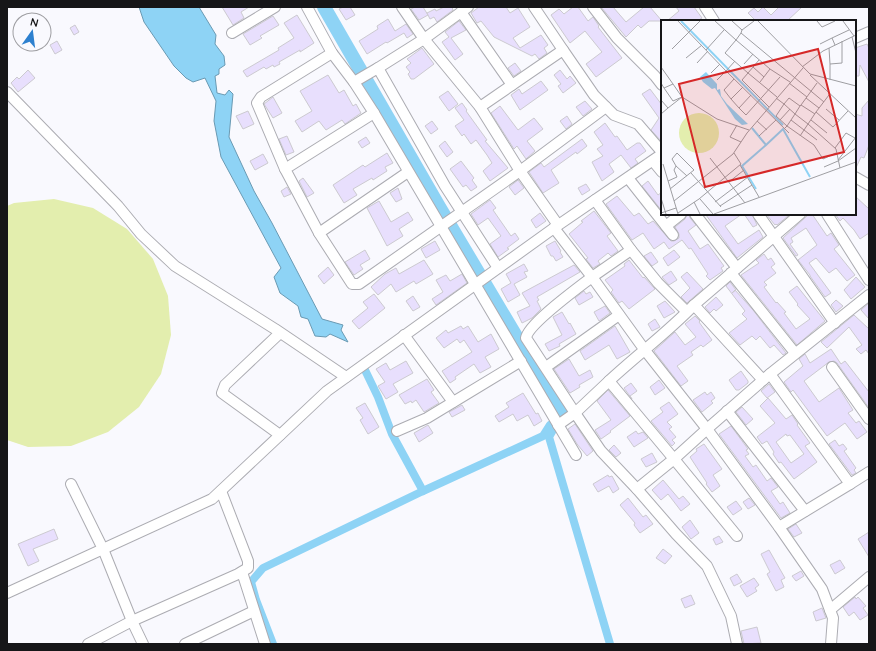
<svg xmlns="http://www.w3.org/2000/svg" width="876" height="651" viewBox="0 0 876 651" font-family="Quicksand,sans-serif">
<rect width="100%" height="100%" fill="#f9f9fe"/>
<path fill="#e3eeae" d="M54,199L93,208L127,229L153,259L168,296L171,335L161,374L139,407L108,432L71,446L28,447L7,440V206L14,203Z"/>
<path fill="#8ed3f5" stroke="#6a9ab3" d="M139,7H199L216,35L215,44L224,56L225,65L219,69V74L215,76L217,93L225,95L229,90L233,94L229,137L254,191L272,223L322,319L343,325L341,330L348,342L330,334L326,337L315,336L308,319L301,317L298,306L280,293L274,277L281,268L221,157L214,121L216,101L205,78L193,82L186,78L174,66L144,22Z"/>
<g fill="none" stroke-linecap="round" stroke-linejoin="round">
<g stroke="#8ed3f5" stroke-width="8">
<path d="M365,370L378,397L392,434L423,491L543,436L550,425L553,430L549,437L610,644"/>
<path d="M273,644L256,600L251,582L263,568L423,491"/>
</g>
<path stroke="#8ed3f5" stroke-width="14" d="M324,7L438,205L561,412"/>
</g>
<g fill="#e8dffd" stroke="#cccad0" fill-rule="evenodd">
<path d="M222,7H249L241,12L244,18L233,25Z"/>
<path d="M343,7H350L355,15L346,20L339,9Z"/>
<path d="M415,7H423L428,15L419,20L411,9Z"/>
<path d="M444,7H452L453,10L437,22L434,17L430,19L427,13L435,9L436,11Z"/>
<path d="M479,7H506L510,13L518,8L530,27L513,38L520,48L541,35L548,45L544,48L547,53L539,59L535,54L532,56L494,37L481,21L477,23L471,13Z"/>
<path d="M573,7H578L588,21L593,17L599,26L598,27L622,58L596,77L586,64L602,52L585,31L570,43L551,15L559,9L564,14Z"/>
<path d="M601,7H613L626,22L644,7H650L662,21H649L641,28L638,25L626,37Z"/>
<path d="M676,7H694L702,18L697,21H667L679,11Z"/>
<path d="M763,7L771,15L779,7H802L787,21H756L748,13L754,8L758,12Z"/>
<path d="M297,15L314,43L300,52V50L279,62L280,64L274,67L273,65L266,69L264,67L247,77L243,71L279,50L278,48L294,38L284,23Z"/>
<path d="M273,16L279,25L260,36L262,38L250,45L243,34Z"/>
<path d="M388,19L395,31L406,24L413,34L407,38L404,33L387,43L386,42L367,54L359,41L378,29L377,26Z"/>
<path d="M459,21L466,30L451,38L463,54L455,60L442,42L449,37L445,32Z"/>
<path d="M75,25L79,32L74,35L70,28Z"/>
<path d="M57,41L62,50L55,54L50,45Z"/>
<path d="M867,44L869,48V82L860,65L859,76H855V48Z"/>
<path d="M422,48L434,64L414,79H411L408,74L410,72L406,67L411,63L407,59Z"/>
<path d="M515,63L521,71L514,76L508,68Z"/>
<path d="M28,70L35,78L18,92L11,83L17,77L19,79Z"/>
<path d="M560,70L567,79L570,76L576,83L563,93L558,86L561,84L554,75Z"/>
<path d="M328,75L339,93L344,90L353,106L356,104L361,113L345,124L342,120L326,130L319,121L302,132L295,121L312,111L300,91Z"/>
<path d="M541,81L548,90L520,110L511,95L519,89L522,94Z"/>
<path d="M650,89L662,105V142L651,130L659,118L642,94Z"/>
<path d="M448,91L458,104L449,111L439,97Z"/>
<path d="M273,97L282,113L273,118L264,104Z"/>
<path d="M869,100V145L864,158L861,157L855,170V114L862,116V108Z"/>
<path d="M585,101L592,109L583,116L576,107Z"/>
<path d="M462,103L467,110L466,111L487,140L485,141L508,168L490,181L483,171L492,163L487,155L476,140L471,144L464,134L462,136L455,126L464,120L455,108Z"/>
<path d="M500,106L518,130L534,118L543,129L527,141L535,151L526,159L517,146L514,149L491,113Z"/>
<path d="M248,111L254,124L243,129L236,116Z"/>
<path d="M567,116L572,124L566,129L560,121Z"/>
<path d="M432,121L438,129L431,134L425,126Z"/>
<path d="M605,123L615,137L617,136L627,150L637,143H640L646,151L635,159L638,163L631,168L621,155L609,164L614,172L602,181L592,162L603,156L597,149L603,145L594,132Z"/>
<path d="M287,136L294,152L286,155L279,139Z"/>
<path d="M366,137L370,143L362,148L358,142Z"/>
<path d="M582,139L587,146L577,154L576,152L551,170L559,183L543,193L529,172L541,163L544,167Z"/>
<path d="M445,141L453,152L447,157L439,146Z"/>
<path d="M387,153L393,163L385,167L387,171L373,180L372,178L353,189L357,195L344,203L333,185L363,165L365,167Z"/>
<path d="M263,154L268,163L255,170L250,161Z"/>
<path d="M461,161L474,178L472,180L477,187L471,191L466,185L463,187L450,169Z"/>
<path d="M303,178L314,193L307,197L299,181Z"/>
<path d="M518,180L524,188L515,195L509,187Z"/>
<path d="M648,181L658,195L662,192V211L642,186Z"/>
<path d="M586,184L590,190L582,195L578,188Z"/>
<path d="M287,187L291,194L284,197L281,191Z"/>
<path d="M398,188L402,199L396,202L390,193Z"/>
<path d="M617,196L634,216L639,213L648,224L653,221L671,241H674L679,238V234L675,227L685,219L687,214H689L690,218L696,225L688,231L700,249L708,244L724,266L721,268L723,271L710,280L706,276L708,274L691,248L689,249L682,240L669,249L664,242L654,249L643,233L632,240L606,204Z"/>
<path d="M855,196L869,209V233L860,239L854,230L843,218L840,221L835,214H855Z"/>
<path d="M490,200L496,208L493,210L511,236L515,233L519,239L507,248L509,249L498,257L490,244L501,236L488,218L478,225L471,214Z"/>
<path d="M379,201L391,222L408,212L413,220L399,229L403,236L387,246L367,208Z"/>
<path d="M594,211L611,233L607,236L618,251L611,256L608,253L598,261L600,264L593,268L586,259L588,258L569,234L583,222L581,221Z"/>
<path d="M540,213L546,221L536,228L531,220Z"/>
<path d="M703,214H742L725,226L738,244L759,230L763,237L737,258L706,215L705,216Z"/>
<path d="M744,214H752L757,225L753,227Z"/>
<path d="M766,214H786L788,216L777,225L776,224L775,225Z"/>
<path d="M809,214H812L827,236L831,233L839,245L834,249L855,275L847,281L836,268L829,273L816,258L809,263L831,293L825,297L810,276V275L798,260L817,245L806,228L791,238L793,242L790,244L798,255L796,256L783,238Z"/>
<path d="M435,241L440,250L426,258L421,249Z"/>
<path d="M555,241L561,251L560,252L563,257L556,261L553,256H551L546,246Z"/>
<path d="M365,250L370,259L360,265L363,269L354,275L345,262Z"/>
<path d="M674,250L680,257L668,266L663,258Z"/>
<path d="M651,252L658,262L652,266L644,256Z"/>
<path d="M764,254L768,260L771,258L775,264L771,267L776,273L764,282L767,285L764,287L776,303L777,302L786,312L784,313L796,329L810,319L797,305L798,304L789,292L797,286L825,321L797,345L741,275L759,263L756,260Z"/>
<path d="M424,260L433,274L416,284L414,281L396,292L391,284L378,295L371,287L385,274L396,268L399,274Z"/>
<path d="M629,260L643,278L644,277L655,289L629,309L622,301L619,303L611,292L613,290L605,280L625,266L624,264Z"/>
<path d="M524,264L528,271L524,272L527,277L514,284L520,295L508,302L501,289L511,283L506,274Z"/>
<path d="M574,265L580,272L537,297L539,300L537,301L541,309L532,318L522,323L517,312L530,306L522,293Z"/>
<path d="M328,267L334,275L324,284L318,276Z"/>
<path d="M671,271L677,280L669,285L662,277Z"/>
<path d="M687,272L703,289L687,303L681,297L690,288L681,277Z"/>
<path d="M462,274L467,283L436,305L432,299L443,292L436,280L446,275L450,281Z"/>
<path d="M856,277L865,287L851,299L844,290Z"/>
<path d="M730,282L736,290L732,293L735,290L753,310L786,353L783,355L774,345L770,348L760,336L756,340L752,336L740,345L729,333L747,319L742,314L745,311L726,286Z"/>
<path d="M584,291L586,294L590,292L593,297L579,305L575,298Z"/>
<path d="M374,294L385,308L359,329L352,321L368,308L363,302Z"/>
<path d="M413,296L420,307L413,311L406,301Z"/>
<path d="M716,297L723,305L716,311L714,309L710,313L705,307Z"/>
<path d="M836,300L843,306L836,312L831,305Z"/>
<path d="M665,301L675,312L664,318L657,306Z"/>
<path d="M869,303V319L861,310Z"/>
<path d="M605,306L610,313L599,321L594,312Z"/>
<path d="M562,312L569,324L570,323L576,334L559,344L560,346L549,351L545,344L562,335L553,317Z"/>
<path d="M854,315L869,329V354L866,350L861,354L856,349L862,345L849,327L827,348L821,342Z"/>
<path d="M695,316L700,321L699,322L712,340L703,347L701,345L691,352L693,355L677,366L688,381L681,386L654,351L675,332L685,345L696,337L685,324Z"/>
<path d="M655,319L660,327L652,331L648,324Z"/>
<path d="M461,326L463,329L468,326L478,342L491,334L499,349L485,357L491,367L480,373L474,364L455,377L456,379L450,383L442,371L472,352L464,340L460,343L457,339L444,348L436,338L446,330L448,333Z"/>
<path d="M615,326L630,352L617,359L609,345L585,360L580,351Z"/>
<path d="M831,349L841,364L845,361L869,392V408L837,363L834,361L829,362L804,381L819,402L839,388L853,410L848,413L856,423L859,421L867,432L857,439L845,423L827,436L793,390L791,392L784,382L803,366L799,359L805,354L810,363Z"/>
<path d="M569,359L579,376L590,370L593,377L579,385L580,387L570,393L554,369Z"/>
<path d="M406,361L413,373L393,384L398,392L386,399L378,386L385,382L376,369L386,363L390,370Z"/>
<path d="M741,371L748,381V383L739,390H736L729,380Z"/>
<path d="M427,379L434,390L431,392L439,403L424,412L416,400L412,403L411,401L405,404L399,395Z"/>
<path d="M659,380L665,388L655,395L650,387Z"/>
<path d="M631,383L637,391L630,396L632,399L624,388Z"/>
<path d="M769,384L775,392L767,398L761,391Z"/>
<path d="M608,390L630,416L610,431L611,432L601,439L595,430L611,420L597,401Z"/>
<path d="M705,392L707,395L711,392L715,398L711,401L713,403L702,412L693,400Z"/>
<path d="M523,393L536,414L538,413L542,421L534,426L528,415L517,421L513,414L499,422L495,416L509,407L506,403Z"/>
<path d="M768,398L786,419L792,415L798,424L797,425L810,443L805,446L817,462L794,479L781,462L779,463L773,454L774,452L767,441L762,444L757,437L775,423L760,406ZM786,434L787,436L790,435L804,454L791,463L776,442Z"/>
<path d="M669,402L678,414L667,422L672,427L669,429L676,437L672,440L675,443L672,446L651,421L663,412L660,408Z"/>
<path d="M365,403L379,427L368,434L360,420L363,418L356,408Z"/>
<path d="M462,405L465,410L452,417L449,412Z"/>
<path d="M742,407L753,419L746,425L736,412Z"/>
<path d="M575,424L593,451L587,456L577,444L568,429Z"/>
<path d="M428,425L433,433L419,442L414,433Z"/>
<path d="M731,426L748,449L746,450L749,454L745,456L753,467L756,465L767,481L771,478L778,487L771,491L780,504L783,502L790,513L781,518L719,434Z"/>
<path d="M636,431L638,434L643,432L648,438L634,447L627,437Z"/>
<path d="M835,440L839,446L843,444L847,449L844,451L856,468L854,470L856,473L852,475L829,444Z"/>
<path d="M704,444L722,469L713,475L720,486L712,492L706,484L707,483L690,457L697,451L696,449Z"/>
<path d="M614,445L621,453L616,457L609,450Z"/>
<path d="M652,453L657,462L646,467L641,459Z"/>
<path d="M608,475L609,477L612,476L619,489L613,493L609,486L598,492L593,484Z"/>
<path d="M663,480L679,499L683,496L690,504L681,511L668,494L661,500L652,490Z"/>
<path d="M628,498L643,517L646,515L653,524L640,533L634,525L635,523L620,505Z"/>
<path d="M749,498L755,505L748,509L743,502Z"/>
<path d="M736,501L742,509L733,515L727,507Z"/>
<path d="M690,520L699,533L691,539L682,527Z"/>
<path d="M796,524L802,533L794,537L788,529Z"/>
<path d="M54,529L58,539L33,549L39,561L28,566L18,544Z"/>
<path d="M869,532V557L858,539Z"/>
<path d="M719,536L723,542L716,545L713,539Z"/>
<path d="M663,549L672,556L665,564L656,558Z"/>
<path d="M769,550L785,578L781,580L784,587L776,591L767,574L770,572L761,554Z"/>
<path d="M840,560L845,568L835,574L830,565Z"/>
<path d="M801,571L804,576L796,581L792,576Z"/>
<path d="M737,574L742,582L734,586L730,578Z"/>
<path d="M754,578L759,585L755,588L757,591L747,597L740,586Z"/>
<path d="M691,595L695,604L685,608L681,599Z"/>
<path d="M855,597L856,599L858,597L866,606L863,608L868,615L860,620L854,612L849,616L843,607Z"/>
<path d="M822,608L826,618L816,621L813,612Z"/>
<path d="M757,627L761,643L744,644L741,631Z"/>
</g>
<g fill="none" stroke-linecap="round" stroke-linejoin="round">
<g stroke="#acacb2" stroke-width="12">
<g id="minor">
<path d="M307,7L332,53L354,82L374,113L576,455"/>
<path d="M402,7L424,39L468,7"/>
<path d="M534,7L563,50"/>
<path d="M593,7L617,38L655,76L662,85"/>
<path d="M705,7L714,21"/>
<path d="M461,12L512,85"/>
<path d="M232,33L275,7"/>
<path d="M855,38L869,32"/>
<path d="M354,82L378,68"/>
<path d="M7,92L118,206L141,234L175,266L275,329L346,377"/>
<path d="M480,107L563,50L594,95L614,115L638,124L662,152"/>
<path d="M653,161L662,172"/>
<path d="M285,169L257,103L261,97L332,53"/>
<path d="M408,172L319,233L352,284H359L520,171L606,107"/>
<path d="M855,177L869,185"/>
<path d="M628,178L673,235"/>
<path d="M595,200L631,250"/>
<path d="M695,214L737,268"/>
<path d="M758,214L835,323"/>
<path d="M827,214L869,280"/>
<path d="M666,226L681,214"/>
<path d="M554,228L592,277C578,288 528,324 526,338L575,413L609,381"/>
<path d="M319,233L285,169L374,113"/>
<path d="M498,268L445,186L378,68L424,39L480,107L520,171L558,225"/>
<path d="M731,273L795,353"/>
<path d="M694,305L763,380"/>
<path d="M687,312L658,283L631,250L592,277L644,349L707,429L674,459L609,381C637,355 668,332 694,305L800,214"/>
<path d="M404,335L453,402"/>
<path d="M546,367L619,315"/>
<path d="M832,367L869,419"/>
<path d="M770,374L869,295"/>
<path d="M727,411L805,511"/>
<path d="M558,425L575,413L601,451L637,489L676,534L707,566L731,616L737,644"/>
<path d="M397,431L427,418L521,361"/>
<path d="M280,435L222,393L225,385L280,333"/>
<path d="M71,484L103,549L132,621L143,644"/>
<path d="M637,489L674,459L737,536"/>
<path d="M779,527L850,484"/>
<path d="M242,572L265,644"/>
<path d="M7,593L212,499L327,391L554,228L662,154"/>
<path d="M830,610L869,577"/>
<path d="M88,644L132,621L238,574L248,568V561L221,491"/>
<path d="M185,644L254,611"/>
<path d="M831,644L833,618L822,589L779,527L707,429L770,374L850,484L869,472"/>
</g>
</g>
<use href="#minor" stroke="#fff" stroke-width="10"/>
</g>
<g transform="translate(661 20)">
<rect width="195" height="195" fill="#f9f9fe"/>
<path d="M18 113a20 20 0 1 1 40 0a20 20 0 1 1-40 0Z" fill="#e3eeae"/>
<path d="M45,52L56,64V70L59,69L60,76L66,84L87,104L81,105L74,99L54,68L51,69L42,62L39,57Z" fill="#8ed3f5"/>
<path fill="none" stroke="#8ed3f5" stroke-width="2" d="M20,1L122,105M91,108L105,125L122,109L149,157M95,169L81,146L105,125"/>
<path fill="none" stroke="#9e9ea2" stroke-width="1" d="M17,1L65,51L56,60M54,1L75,20L64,33L87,53L98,40M71,1L81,10L80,13M97,1L149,54L195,66M156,1L161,7L174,1M182,1L193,16M81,10L93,1M191,17L195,33M159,24L171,18M174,25L171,18L188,10M168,28L169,44L181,43V21M11,29L39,1M45,30L63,10M25,38L41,25M74,41L65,51L128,113M36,43L47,31M83,44L92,34M169,44V60M0,47L12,64L3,68L0,63M92,47L103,57M141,47L162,31L195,15M109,49L75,20L80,13L163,82M50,53L59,44M149,55L195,98M99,62L109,49L129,62M128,63L146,77M3,68L12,81L21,77L12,64M90,75L78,88L85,95L119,57M115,78L123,84L115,96L126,106L130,100M145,78L158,88M70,79L63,70L73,59M140,85L154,94M139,86L128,78L123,84L134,94L130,100L143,110L147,104L134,94L139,86L140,85L156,63M108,87L81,60L87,53L116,77M7,88L21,77L56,99L88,110M78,88L70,79L82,67M165,89L178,100M155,92L168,75M0,94L7,88L0,80M119,100L129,89M150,100L166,113M96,101L106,110M76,105L69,117L80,122M123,109L126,106L153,125L162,139L175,133M98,116L115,100M139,116L143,110L156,120M174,128L185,113L194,118M49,138L84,183M177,140L195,117M177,141L195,128M2,144L17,194M79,145L98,177M15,146L26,156M163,147L177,141M179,148L175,129L147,104L155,92L172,107L187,91M30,153L60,187M7,161L16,157L13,150L15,146L11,139L16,133L33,150L9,169M68,162L83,150M0,178L5,194M39,179L52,194M13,181L72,134L86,113L142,48M33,182L39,194M54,182L87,157M59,186L91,165M0,193L15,188M17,193L38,179L80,144L73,133M53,194L195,142"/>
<path fill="#d62828" fill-opacity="0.15" stroke="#d62828" stroke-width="2" d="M157,29L183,132L44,167L18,64Z"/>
<rect width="195" height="195" fill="none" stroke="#161618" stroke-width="2"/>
</g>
<rect width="876" height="651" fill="none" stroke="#161618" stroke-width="16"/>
<g transform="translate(32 32) rotate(14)"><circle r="19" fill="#f9f9fe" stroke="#9e9ea2"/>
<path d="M0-3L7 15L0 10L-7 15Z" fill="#2d80cf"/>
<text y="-6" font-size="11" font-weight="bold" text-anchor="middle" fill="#161618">N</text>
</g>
</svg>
